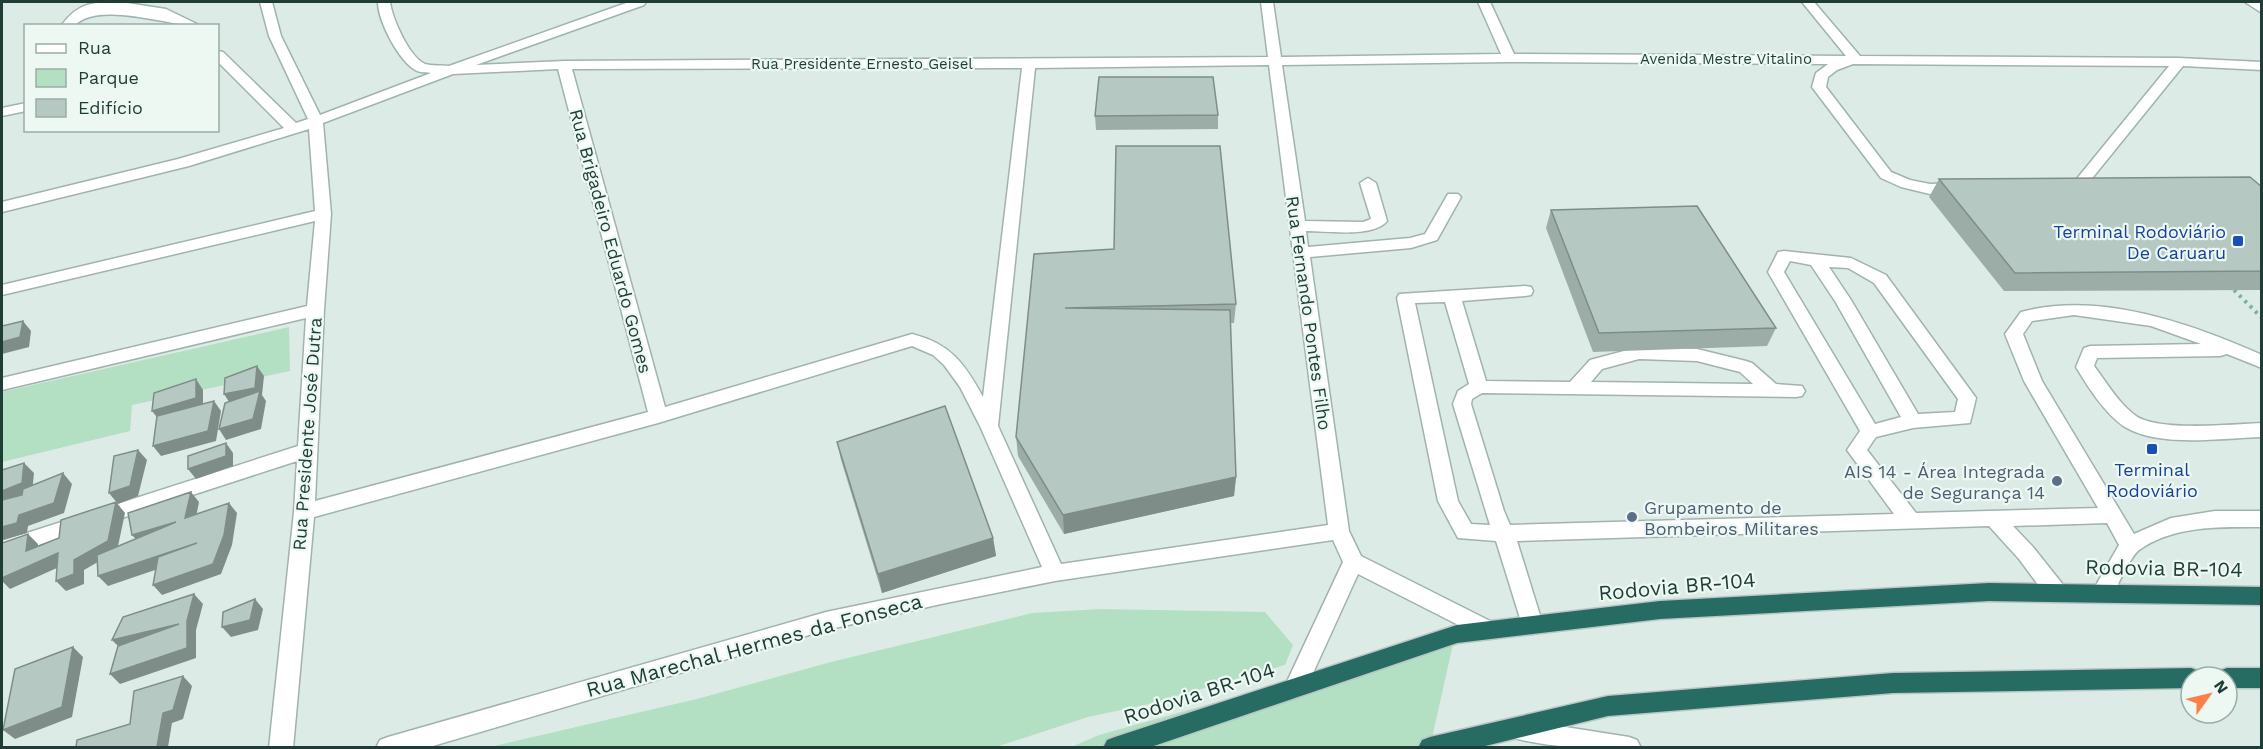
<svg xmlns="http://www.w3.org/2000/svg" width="2263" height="749" viewBox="0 0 2263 749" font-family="'Work Sans',sans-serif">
<rect width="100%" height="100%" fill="#ddebe6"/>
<g fill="#b3e0c2">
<path d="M289,327L290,371L132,405L130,431L2,462V392Z"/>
<path d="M1100,609L1265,612L1293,645L1285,665L1145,705L1088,717L996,747H490L697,699L831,662L1032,613Z"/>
<path d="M1455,635L1430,747L1069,748L1099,735Z"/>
</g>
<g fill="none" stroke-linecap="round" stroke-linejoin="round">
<g stroke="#a0b3ae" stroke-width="3">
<g id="minor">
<path d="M260,2H272L281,36L320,115L431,73C427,72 421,73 417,71C399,62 378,21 378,2H390C392,18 409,57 425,64C431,66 442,65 449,66L629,2H646L644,5L476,65L564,61L1268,57L1261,2H1273L1281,57L1501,54L1478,2H1490L1514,54L1846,56L1802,2H1814L1860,56L2179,58L2262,62V70L2183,66L2085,187L2066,192L2058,187L2061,184L2075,181L2169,66L1853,64L1837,70L1828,77L1826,87L1891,172L1910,180L1930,184L1957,183L1965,188L1957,193L1930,194L1901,187L1881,178L1812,87L1816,73L1828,64L1509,62L1282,65L1305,221L1363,222L1371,219L1360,183L1368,178L1376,183L1387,221C1373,238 1327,231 1306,231L1308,247L1410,238L1425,234L1448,194H1458L1461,197L1437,240L1411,248L1310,257L1349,531L1361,556L1496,624L1499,630L1496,636L1488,639L1480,636L1358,574L1303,695L1295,698L1287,695L1284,688L1343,562L1333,540L1055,581L941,604L826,630L426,748H376L380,740L388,737L826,612L1042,567L980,426L960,387L944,365L933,355L912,346L658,423L314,517L293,748H269L294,512L297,461L2,557V541L298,446L306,318L2,390V378L307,306L315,221L2,295V285L315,211L309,129L189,166L2,212V202L178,159L284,128L218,62V51L223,52L296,123L308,119L269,36ZM1269,65L1328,525L1061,564L998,426L1035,68ZM1022,68L983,397C964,363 951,344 912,334L665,407L572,69ZM558,69L648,412L315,501L324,310L331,214L323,123L453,74Z"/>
<path d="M2245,2L2262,3V13Z"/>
<path d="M127,3L166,9L201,26C167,26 99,0 74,26H61C80,0 96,2 127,3Z"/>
<path d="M26,103V111L2,116V108Z"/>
<path d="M1784,251L1851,258L1886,275L1976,398L1970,423L1913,428L1876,437L1867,450L1916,513L2098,508L2024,381L2005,334L2021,312C2099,291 2190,323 2262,355V368L2227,354L2220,356L2097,358L2094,366C2107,383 2119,404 2136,416C2160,432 2232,424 2262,423V437C2223,438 2159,448 2125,427C2105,414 2088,387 2076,367L2084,348L2090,346L2201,344L2151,326L2074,315L2032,321L2023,334L2042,381L2134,534L2171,518L2215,511H2262V527C2221,527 2174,525 2139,550C2130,557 2117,587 2111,598L2103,601L2095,598L2092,592L2119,545L2107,523L2013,526L2033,547L2064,586L2067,592L2064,598L2056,601L2048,598L2019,559L1989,526L1517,541L1543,625L1540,631L1532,634L1524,631L1496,541L1458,538L1438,501L1397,298L1399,294L1525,286L1531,287L1533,291L1531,295L1525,296L1462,301L1486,381L1570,382L1590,360L1639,347L1697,349L1746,361L1752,363L1776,384L1802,386L1805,391L1802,396L1796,397L1482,393L1472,399L1471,404L1504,511L1510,525L1894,514L1847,450L1860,431L1768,272L1778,252ZM1790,261L1811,265L1835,301L1901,417L1875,424L1784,272ZM1829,267L1848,268L1874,283L1958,399L1955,412L1918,414L1851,300ZM1445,302L1469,384L1458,391L1453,404L1490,525L1471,524L1458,501L1415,303ZM1639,359L1697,361L1740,372L1753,384L1591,382L1602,369Z"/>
<path d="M1515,719L1629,737L1637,740L1641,748C1597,748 1549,749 1507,736L1503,729L1507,722Z"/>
</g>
</g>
<g stroke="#bbc5c3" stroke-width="3">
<g id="highway">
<path d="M1989,583L2262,587V605L1989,601L1660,619L1457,643L1148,748H1103L1107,740L1115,737L1457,625L1660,601Z"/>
<path d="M2191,668L2199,671L2202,677H2191V688L1893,693L1608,716L1477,748H1418L1422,740L1430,737L1608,696L1893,673Z"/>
<path d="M2227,668H2262V688H2227V677H2216L2219,671Z"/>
</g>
</g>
<path stroke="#7ab3a4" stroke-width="4" stroke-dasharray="3 4.5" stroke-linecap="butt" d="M2234,290L2262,318"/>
<use href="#minor" fill="#fff" fill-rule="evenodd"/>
<use href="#highway" fill="#266c62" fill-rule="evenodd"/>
</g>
<g fill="#9cada7">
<path d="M1218,115V129L1096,130L1095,116Z"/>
<path d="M1939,179L2262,187V290L2004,291L1929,197Z"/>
<path d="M1551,210L1776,328L1767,346L1593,352L1546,228Z"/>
<path d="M1034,254L1236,304L1234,323H1230L1236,477L1234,496L1064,534L1018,456L1016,437Z"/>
<path d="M837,442L993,538L996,556L882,593L841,460Z"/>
</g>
<g fill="#7f8d88">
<path d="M23,321L31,331L29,347L2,354V342Z"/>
<path d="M257,366L264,376L262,395L266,401L261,429L226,440L219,429L231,405L224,394Z"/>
<path d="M196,379L203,390V409L160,421L152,411Z"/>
<path d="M214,401L221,411L216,441L161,456L153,446Z"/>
<path d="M226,443L233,453V466L196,479L188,469Z"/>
<path d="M138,450L147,460L138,496L118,504L109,493Z"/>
<path d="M24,463L34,473L32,493L2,505V491Z"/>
<path d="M63,473L72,484L64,513L28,526L27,533L2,540V527Z"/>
<path d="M1236,477L1234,496L1064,534L1063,515Z"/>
<path d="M191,492L199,502L194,528L185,518Z"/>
<path d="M116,502L125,513L117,551L84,570V584L66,591L56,581L74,560Z"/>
<path d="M229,503L237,513L232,545L221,574L162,595L153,585Z"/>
<path d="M176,522L141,545L132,535Z"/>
<path d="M28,534L38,544L36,561L26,551Z"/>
<path d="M993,538L996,556L882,593L878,574Z"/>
<path d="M197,543L205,553L108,586L98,576Z"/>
<path d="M58,553L68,563L10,589L2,581V578Z"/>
<path d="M194,594L203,604L196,630V658L120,684L110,674L122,650L112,640L187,621Z"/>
<path d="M255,599L263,609L258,630L231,637L222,627Z"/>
<path d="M73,647L83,657L72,717L15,739L3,730Z"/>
<path d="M183,676L192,686L183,719L172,723L168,747H157L163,713Z"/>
</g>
<g fill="#b5c9c2" stroke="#7f8d88" stroke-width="1.5">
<path d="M1099,77H1213L1218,115L1095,116Z"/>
<path d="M1116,146H1220L1236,304L1065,308L1230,310L1236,477L1063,515L1016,437L1034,254L1114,249Z"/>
<path d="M2250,177L2262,187V271L2015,273L1939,179Z"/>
<path d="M1697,206L1776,328L1599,333L1551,210Z"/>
<path d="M23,321L20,337L2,342V326Z"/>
<path d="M257,366L255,388L224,394L225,378Z"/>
<path d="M196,379V398L152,411L154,393Z"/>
<path d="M260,391L253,419L219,429L225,403Z"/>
<path d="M214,401L208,431L153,446L157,416Z"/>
<path d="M945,406L993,538L878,574L837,442Z"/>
<path d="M226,443V456L188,469V456Z"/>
<path d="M138,450L130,486L109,493L114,456Z"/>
<path d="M24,463L22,483L2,491V470Z"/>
<path d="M63,473L54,503L19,515L17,523L2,527V500L22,495L23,489Z"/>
<path d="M191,492L185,518L229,503L224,535L213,564L153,585L158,557L197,543L98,576L97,555L176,522L132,535L128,513Z"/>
<path d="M116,502L108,541L74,560V574L56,581L58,553L2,578V543L28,534L26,551L59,538L61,520Z"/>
<path d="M194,594L187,621V648L110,674L118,646L179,624L112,640L123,617Z"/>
<path d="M255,599L250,620L222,627L223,612Z"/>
<path d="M73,647L62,707L3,730L15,669Z"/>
<path d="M183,676L173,710L163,713L157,747H76L77,740L130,724L134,691Z"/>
</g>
<g fill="#1a4fb4" stroke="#eef8f3" stroke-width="2">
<rect x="2232" y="235" width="12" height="12" rx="3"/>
<rect x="2146" y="443" width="12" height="12" rx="3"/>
</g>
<g fill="#5c6f8a" stroke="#eef8f3" stroke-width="2">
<circle cx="2057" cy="481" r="6"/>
<circle cx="1632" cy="517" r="6"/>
</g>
<g text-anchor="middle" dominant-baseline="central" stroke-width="4.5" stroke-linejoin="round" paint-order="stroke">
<g font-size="15" fill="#1d3d36" stroke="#eef8f3">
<text x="1726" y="59">Avenida Mestre Vitalino</text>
<text x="862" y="64">Rua Presidente Ernesto Geisel</text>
</g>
<g font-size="18" fill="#164399" stroke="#eef8f3" text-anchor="end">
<text x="2226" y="231">Terminal Rodoviário<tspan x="2226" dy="21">De Caruaru</tspan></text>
<text x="2152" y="469" text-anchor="middle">Terminal<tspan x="2152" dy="21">Rodoviário</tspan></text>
</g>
<g font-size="18" fill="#1d3d36" stroke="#eef8f3">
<text transform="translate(611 241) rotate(75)">Rua Brigadeiro Eduardo Gomes</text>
<text transform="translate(1309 313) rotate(82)">Rua Fernando Pontes Filho</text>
<text transform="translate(307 434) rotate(-86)">Rua Presidente José Dutra</text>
</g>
<g font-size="18" fill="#4e5e75" stroke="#eef8f3" text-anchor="end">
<text x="2045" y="471">AIS 14 - Área Integrada<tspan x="2045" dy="21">de Segurança 14</tspan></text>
<text x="1644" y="507" text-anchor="start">Grupamento de<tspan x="1644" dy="21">Bombeiros Militares</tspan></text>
</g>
<g font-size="21" fill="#1d3d36" stroke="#eef8f3">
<text transform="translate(2164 568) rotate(1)">Rodovia BR-104</text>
<text transform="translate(1677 586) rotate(-5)">Rodovia BR-104</text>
<text transform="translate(754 645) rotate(-15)">Rua Marechal Hermes da Fonseca</text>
<text transform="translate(1199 693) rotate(-18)">Rodovia BR-104</text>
</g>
</g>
<rect width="2263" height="749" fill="none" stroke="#1d3d36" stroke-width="6"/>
<rect x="24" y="24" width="195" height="108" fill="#eef8f3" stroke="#9aada7" stroke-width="1.5"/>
<rect x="36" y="44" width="30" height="9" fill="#ffffff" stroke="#9aada7" stroke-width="1.5"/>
<text x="78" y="54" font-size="18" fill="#1d3d36">Rua</text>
<rect x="36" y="69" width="30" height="18" fill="#b3e0c2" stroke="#9aada7" stroke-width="1.5"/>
<text x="78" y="84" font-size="18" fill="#1d3d36">Parque</text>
<rect x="36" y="99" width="30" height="18" fill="#b5c9c2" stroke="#9aada7" stroke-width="1.5"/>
<text x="78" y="114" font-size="18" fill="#1d3d36">Edifício</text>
<g transform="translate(2209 695) rotate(56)"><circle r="28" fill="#eef8f3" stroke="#9aada7" stroke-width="1.5"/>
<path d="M0-4.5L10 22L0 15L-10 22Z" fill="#ff7f48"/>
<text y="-9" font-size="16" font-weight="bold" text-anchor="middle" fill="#1d3d36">N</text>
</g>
</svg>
